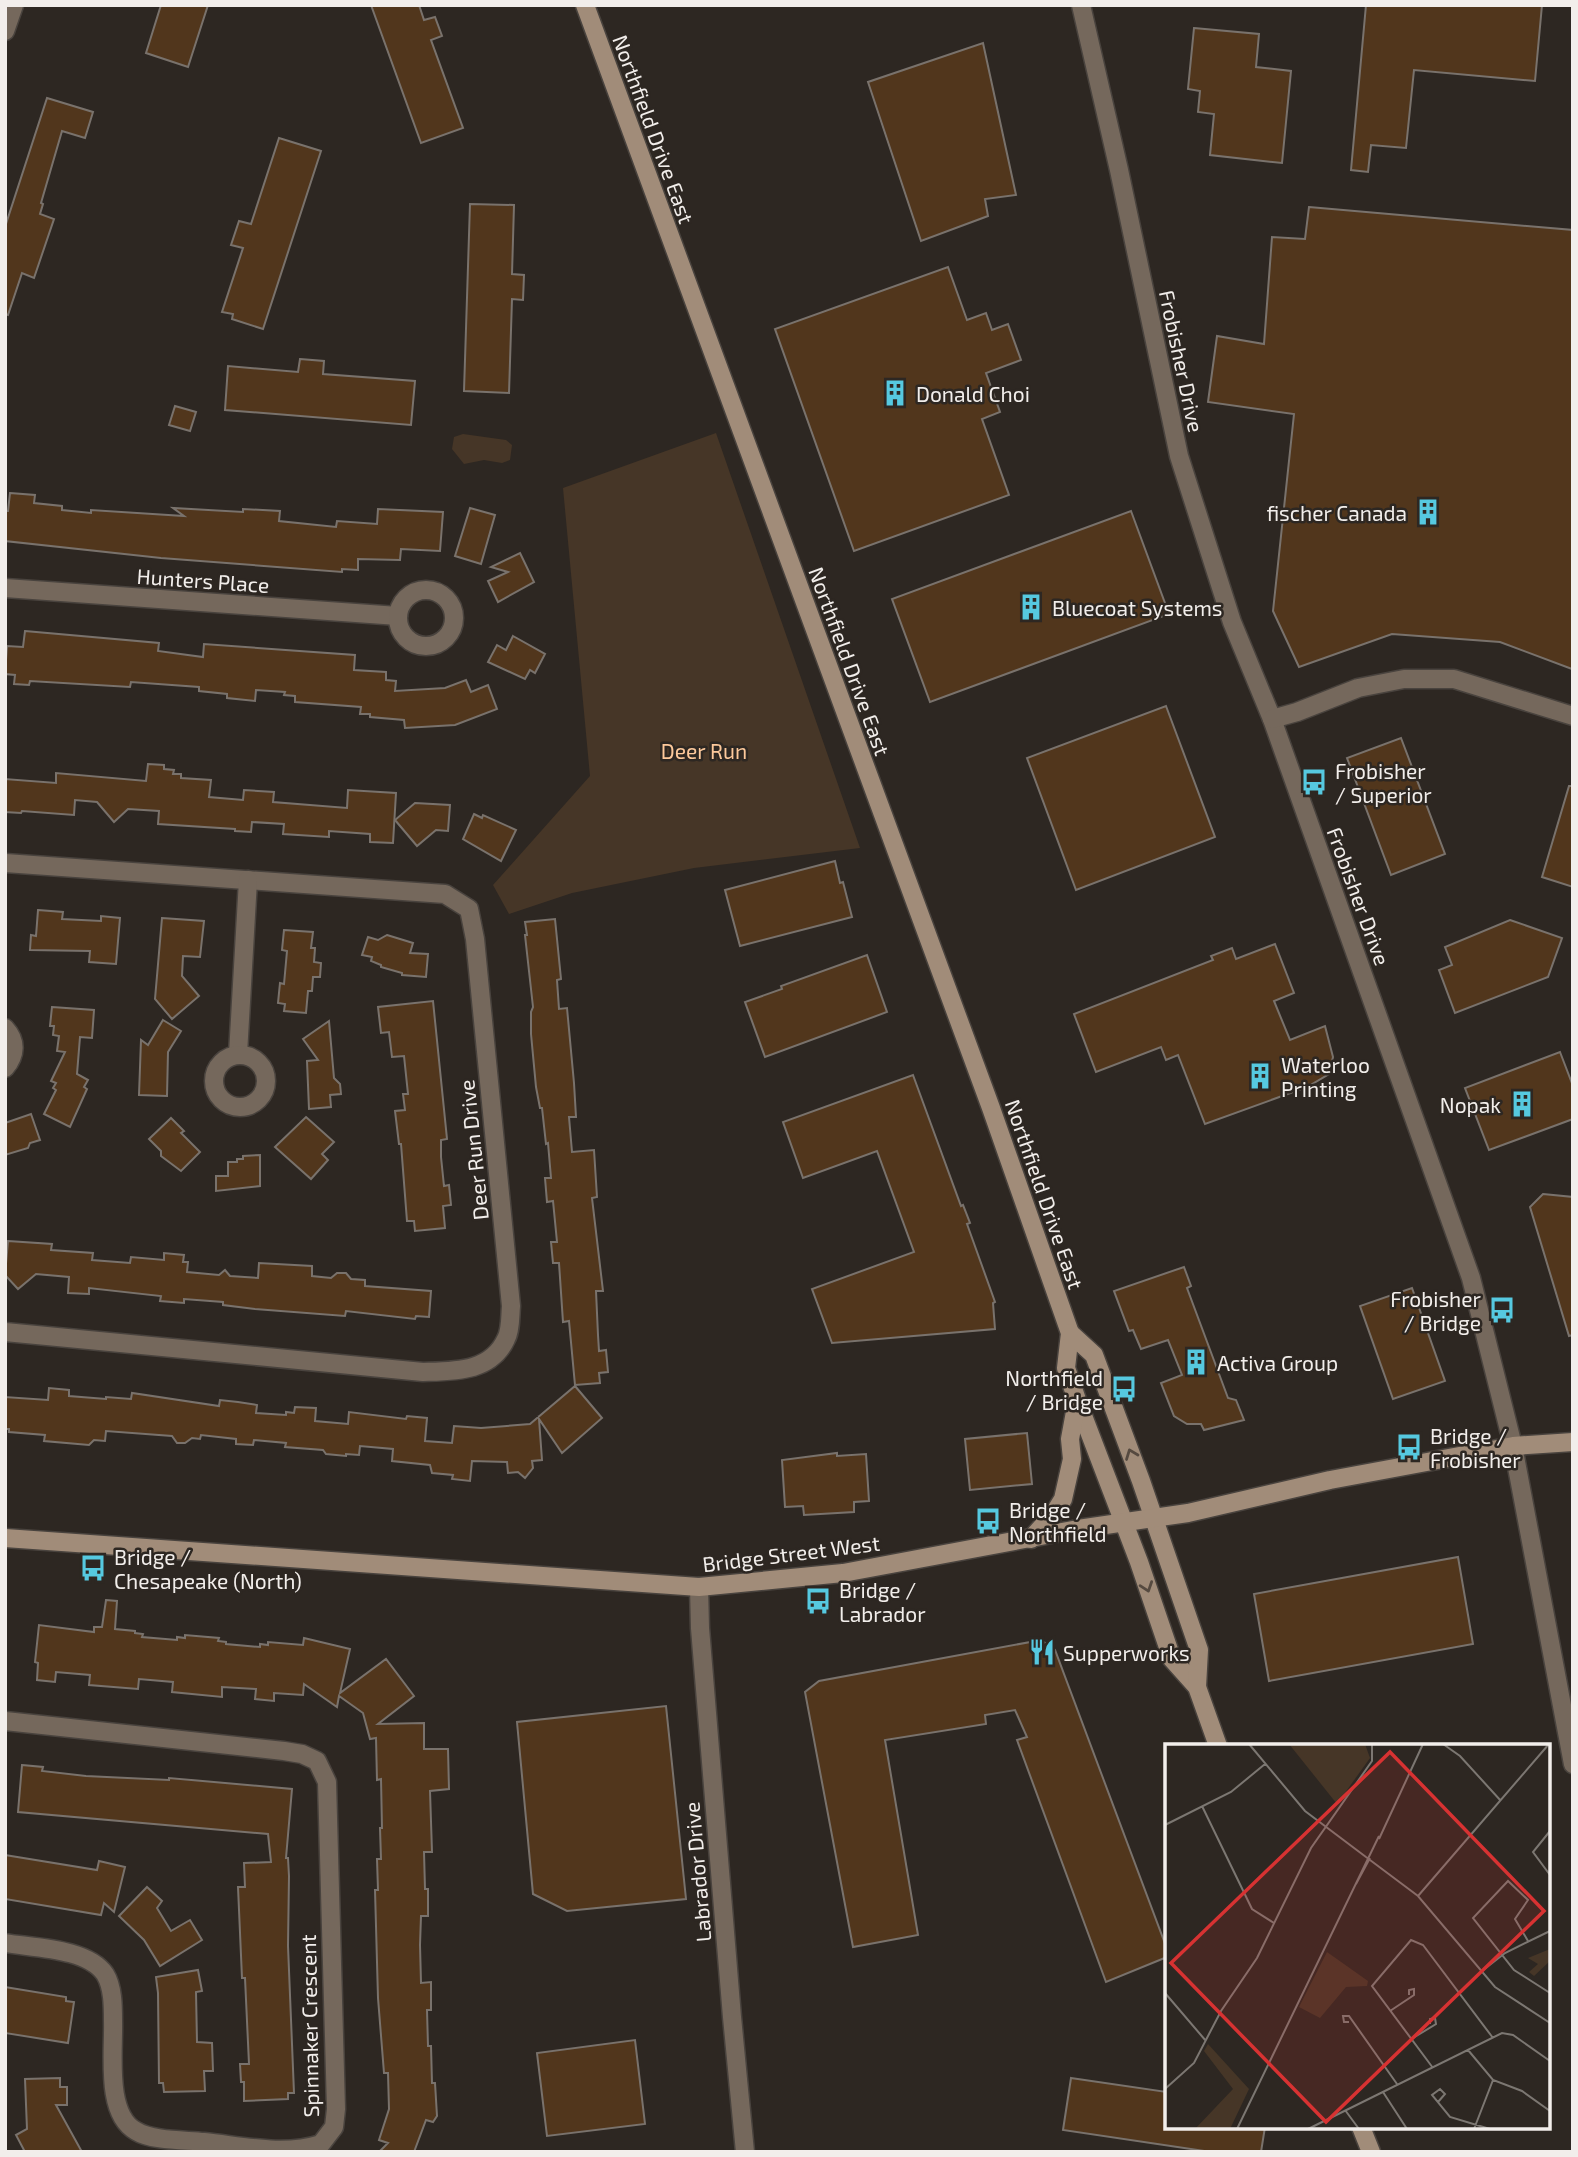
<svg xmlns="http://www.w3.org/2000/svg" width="1578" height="2157" viewBox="0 0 1578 2157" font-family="'Exo 2',sans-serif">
<rect width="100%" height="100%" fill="#2d2722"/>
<g fill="#463627">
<path d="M716,433L860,848L694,868L572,893L509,914L493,885L590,776L563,488Z"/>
<path d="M463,434L506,440L512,445L510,460L502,463L484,460L464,464L452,449L454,437Z"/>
</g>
<g fill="#51361c" stroke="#79726c" stroke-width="2">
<path d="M161,5H208L188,67L146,53Z"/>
<path d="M371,5H419L424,20L435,17L442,36L431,40L463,128L421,143Z"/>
<path d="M1366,5H1542L1535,81L1414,70L1406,148L1371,145L1368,172L1351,170Z"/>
<path d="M1194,28L1259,34L1256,67L1291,71L1282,163L1210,155L1214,114L1198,112L1200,91L1188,89Z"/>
<path d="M983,43L1016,195L985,199L988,216L921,241L868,82Z"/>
<path d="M47,98L93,112L85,138L62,131L41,203L43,204L40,214L54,219L34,278L22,273L8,315L5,314V227Z"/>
<path d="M279,138L321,151L263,329L232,319L233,314L222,312L243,248L231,245L239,221L251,224Z"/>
<path d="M470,204L514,205L512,274L524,275L523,300L512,299L509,393L464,391Z"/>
<path d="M1309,207L1573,230L1572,669L1500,642L1392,634L1299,667L1273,611L1294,414L1208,402L1217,336L1264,344L1272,237L1305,239Z"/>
<path d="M948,267L967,320L986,313L992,330L1008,324L1021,360L986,373L1000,412L982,419L1009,495L854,551L775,329Z"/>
<path d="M300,359L324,361L323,374L415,381L411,425L225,410L228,366L298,372Z"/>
<path d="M175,406L196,412L190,431L169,425Z"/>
<path d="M10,493L35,495L34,503L62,506V510L91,513V510L184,516L173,508L243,512V509L280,511L279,521L336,527L337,521L377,524L378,509L443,512L440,551L401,549L400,560L358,559V570L342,569V572L161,558L5,541V511H8Z"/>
<path d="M470,508L495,515L481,564L455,556Z"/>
<path d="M1131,511L1169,614L930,702L892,599Z"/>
<path d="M520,553L534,582L498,602L488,581L508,572L491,567Z"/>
<path d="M25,631L159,643L158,651L203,657L204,644L355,655L354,670L386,672V680L396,681L395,691L445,688L466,680L471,692L488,685L497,709L455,725L405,728L404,720L370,717V714H360L361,707L295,702V696L284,695L285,692L256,690L255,701L227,698V694L199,691V687L131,682L130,687L30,681L29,685L14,684L15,675L5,674L7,646L23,647Z"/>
<path d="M513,636L545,654L535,673L530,670L525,679L488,662L497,645L506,650Z"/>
<path d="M1166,706L1215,837L1076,890L1027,758Z"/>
<path d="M1401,738L1445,854L1391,875L1347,758Z"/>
<path d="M148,764L164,765V769L174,770L173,774H181V778L211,780L209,797L243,800L244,790L274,792L273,802L347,808L348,790L396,793L393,843L370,842V834L329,831V837L283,834L284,824L252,822L251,832L235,831V829L158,824L159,811L128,809L114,822L97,802L75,800L74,815L22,811L21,813L5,812V779L56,783V773L146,781Z"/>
<path d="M1569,786H1573V887L1542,877Z"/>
<path d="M415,803L450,805L448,831L436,830L417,846L395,820Z"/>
<path d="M474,814L482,818L483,815L516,830L501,861L463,839Z"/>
<path d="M835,861L840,883L843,882L852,917L740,946L725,890Z"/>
<path d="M38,910L63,912L62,919L101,921V916L120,918L116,964L89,962L90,951L30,950L31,935L36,936Z"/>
<path d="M162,918L204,921L200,957L183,956L182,976L199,996L172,1019L155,999Z"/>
<path d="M555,919L561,979L557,980L559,1009L567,1008L574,1083L576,1117H569L572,1152L594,1150L597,1197L592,1198L603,1291H596L598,1335L599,1351L606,1350L608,1372L599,1373L600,1383L575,1385L569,1321L563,1322L559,1263H553L551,1242H557L553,1201L547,1202L545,1178H551L548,1143L546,1144L542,1108H540L536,1087L531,1034V1012L533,1007L525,935H527L525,922Z"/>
<path d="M1510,920L1562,938L1548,977L1455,1013L1439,970L1452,965L1445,947Z"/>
<path d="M284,930L313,932L311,948H315L314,962L321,963L320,977H313L312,991H308L306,1013L284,1011L285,1004L278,1003L280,983L284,984L287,951L282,950Z"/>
<path d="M387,935L413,943L410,953L428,954L426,977L402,975V973L381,967V965L371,961L372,957L362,955L368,937L378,940Z"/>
<path d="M1275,944L1294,993L1274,1001L1290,1040L1325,1026L1333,1057L1329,1074L1307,1087L1205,1124L1178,1055L1166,1060L1161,1047L1096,1072L1074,1014L1213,960L1211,956L1232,948L1236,959Z"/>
<path d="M867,955L887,1012L765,1057L745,1002L782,989L781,986Z"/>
<path d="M433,1001L447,1139L441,1140V1157L444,1186L449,1185L451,1205L443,1206L445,1228L415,1231L414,1221H407L401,1144H399L395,1111L405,1110L403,1094H408L404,1056L392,1057L389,1032L381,1033L378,1007Z"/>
<path d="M52,1007L94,1010L92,1038L80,1037L77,1074L88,1080L84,1087L87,1089L70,1127L44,1114L56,1090L53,1088L56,1083L51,1081L65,1052L57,1051L59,1036L53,1035L54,1026H50Z"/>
<path d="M163,1020L181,1031L168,1052L167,1096L139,1095L141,1040L148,1045Z"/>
<path d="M329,1021L334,1078L340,1084L341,1094L330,1095L331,1107L309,1109L307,1061L318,1060L303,1039Z"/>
<path d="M1560,1052L1573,1086V1119L1489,1150L1465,1088Z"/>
<path d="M913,1075L961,1206L963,1205L970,1223L967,1224L995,1302L993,1303L995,1329L832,1343L812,1289L914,1252L877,1151L803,1178L783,1122Z"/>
<path d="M31,1114L40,1140L30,1143L28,1148L5,1155V1123Z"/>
<path d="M306,1117L334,1142L322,1154L328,1160L311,1179L275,1147Z"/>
<path d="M171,1118L184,1131L181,1133L200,1152L181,1171L161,1156V1151L149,1139Z"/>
<path d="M260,1155V1186L216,1191V1176H228V1162H237V1159H243V1156Z"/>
<path d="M1543,1194L1573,1197V1335L1569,1336L1530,1207Z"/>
<path d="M8,1241L52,1244L51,1250L93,1253L92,1260L130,1263L131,1257L164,1260V1253L184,1255L183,1262H188L187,1272L219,1275L225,1270L230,1276L258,1278L259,1263L312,1266V1276L331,1278L337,1273H346L351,1279L365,1280V1286L431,1291L429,1317L416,1316L415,1319L346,1311L345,1316L255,1309L223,1305V1302L184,1299V1303L160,1301L161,1296L89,1288V1294L68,1293L69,1277L36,1274L18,1289L5,1275Z"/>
<path d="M1184,1267L1191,1286L1187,1288L1228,1398L1236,1400L1244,1420L1204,1430L1201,1424H1187L1174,1416L1161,1383L1182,1375L1168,1340L1141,1349L1133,1330L1129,1331L1114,1291Z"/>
<path d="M1412,1288L1445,1381L1393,1399L1360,1306Z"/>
<path d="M575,1386L602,1418L562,1453L539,1419L542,1460L532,1461L533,1468L525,1478L518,1472L508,1473L507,1462L472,1461L470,1481L452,1479L453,1475L432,1473L430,1465L392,1461L393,1449L360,1446L359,1455L346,1454V1456L326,1454L323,1450L285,1447L286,1443L254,1440L253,1445L236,1444V1439L201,1435L200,1439L192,1438L185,1443H177L172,1436L106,1431L105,1441L94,1440L89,1445L44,1441L45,1435L9,1432V1429H5V1397L48,1400L49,1388L69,1390V1396L106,1399V1397L131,1399L132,1393L219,1406L220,1400L238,1402L257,1405L256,1413L286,1415V1412L294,1413L295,1407L316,1408L315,1421L348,1424L349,1412L406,1419L407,1416L427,1418L425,1441L452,1443L454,1426L481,1428L530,1424Z"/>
<path d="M1027,1433L1032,1484L970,1490L965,1439Z"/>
<path d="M837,1453V1456L866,1454L869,1501L854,1502V1512L804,1515L803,1506L785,1507L782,1460Z"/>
<path d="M1458,1557L1473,1644L1269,1681L1254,1594Z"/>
<path d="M106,1600L117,1601L115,1629L135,1631V1633L143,1634L142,1637L177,1640V1637L185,1638V1635L219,1638L218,1641L226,1642V1644L260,1647V1644L268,1645V1642L303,1645L304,1638L350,1649L340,1693L386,1659L414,1696L378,1724L424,1723V1749H448L449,1789L430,1791L432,1852H424L425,1889H428V1916H421L420,1945L421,1983L431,1982V2010H427L428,2046H431L432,2083H435L437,2116L433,2122L426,2120L414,2152H379L388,2143L379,2140L389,2109L388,2073H384L378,1998L375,1890H378L377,1859H381L380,1828H382L381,1779L377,1780L376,1738L370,1739L363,1713L339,1696L337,1707L304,1684L303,1695L274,1693V1701L255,1699L256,1689L222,1687V1697L172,1692L173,1682L139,1679L138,1689L89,1685L90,1675L56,1672L55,1682L37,1680L38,1663L35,1662L39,1625L94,1632V1627H102Z"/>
<path d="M1041,1640L1055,1650L1167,1949V1957L1106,1982L1017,1740L1027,1737L1015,1710L985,1715L986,1724L885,1740L918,1935L853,1947L805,1692L819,1681Z"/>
<path d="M666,1706L686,1899L567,1911L533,1894L517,1722Z"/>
<path d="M22,1765L43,1767L42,1771L86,1776L169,1780V1778L292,1789L286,1858H288L289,1876L288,1946L294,2093H288V2099L244,2101V2082H241L240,2064H249L245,1978H242L238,1887H245L244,1863L271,1862L268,1834L18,1812Z"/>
<path d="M5,1855L97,1870L99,1861L125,1867L114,1912L104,1903L101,1915L5,1899Z"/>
<path d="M147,1887L162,1901L157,1908L171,1931L190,1920L202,1940L160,1966L144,1940L119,1916Z"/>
<path d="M198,1970L202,1991L196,1992L197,2042L212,2043L213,2071H204L205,2091L164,2092L163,2083H159L158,1993L156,1977Z"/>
<path d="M5,1987L66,1997V2001L74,2002L68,2043L5,2033Z"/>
<path d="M635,2040L645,2124L547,2136L537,2053Z"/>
<path d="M60,2078V2087H67V2105H56L82,2152H25L16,2135L27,2129L25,2079Z"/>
<path d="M1071,2078L1167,2092V2127H1265L1261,2152H1211L1063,2130Z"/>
</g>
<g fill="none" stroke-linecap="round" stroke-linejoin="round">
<g stroke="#49433e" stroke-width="21">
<g id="street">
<path d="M1081,5L1119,170L1179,456L1232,622L1272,719L1471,1278L1513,1446L1573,1764"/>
<path d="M5,31L14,5"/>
<path d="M5,588L398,616"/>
<circle cx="426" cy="618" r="28"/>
<path d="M1272,719L1297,712L1358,688L1404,679H1454L1573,716"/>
<path d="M5,863L445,894L469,909L475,939L511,1306C510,1316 511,1330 506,1339C491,1372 455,1371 423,1372L5,1332"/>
<path d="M5,1028C17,1041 16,1055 5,1068"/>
<path d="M238,1054L248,880"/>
<circle cx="240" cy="1081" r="26"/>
<path d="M699,1587L700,1628L732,2017L745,2152"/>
<path d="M5,1721L284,1751L302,1754L317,1761L327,1782L336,2109L334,2127L321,2144C283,2156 243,2146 204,2142C185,2140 152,2141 136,2131C105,2114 114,2052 113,2021C113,2006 113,1987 105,1974C87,1948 34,1948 5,1943"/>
</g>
</g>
<g stroke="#49433e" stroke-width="21">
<g id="secondary">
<path d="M585,5L991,1108L1070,1333L1066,1368L1077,1400L1139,1562L1172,1659L1197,1687L1218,1746"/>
<path d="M1070,1333L1094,1355L1141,1481L1199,1650L1197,1687"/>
<path d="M5,1538L699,1587L843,1573L1078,1529L1188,1513L1330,1480L1513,1446L1573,1442"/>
<path d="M1031,1539L1055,1512L1063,1499L1072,1459L1070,1439L1077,1401"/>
<path d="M1361,2127L1371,2152"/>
</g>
</g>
<use href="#street" stroke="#75685c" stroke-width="18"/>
<use href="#secondary" stroke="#a18c79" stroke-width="18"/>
</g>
<defs><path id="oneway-chevron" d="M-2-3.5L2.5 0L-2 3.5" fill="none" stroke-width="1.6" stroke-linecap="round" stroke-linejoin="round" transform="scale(1.75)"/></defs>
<g stroke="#564a40">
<use href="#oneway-chevron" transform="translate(1131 1454) rotate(-111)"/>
<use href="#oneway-chevron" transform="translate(1147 1587) rotate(71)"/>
</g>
<defs>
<g id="building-bare" transform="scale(2.1)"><path d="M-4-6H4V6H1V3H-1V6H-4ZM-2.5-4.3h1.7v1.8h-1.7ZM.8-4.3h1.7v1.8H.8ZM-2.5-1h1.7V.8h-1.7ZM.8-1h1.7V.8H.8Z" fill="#56c9e0" stroke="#2d2722" stroke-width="2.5" paint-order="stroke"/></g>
<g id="bus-bare" transform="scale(2.1)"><path d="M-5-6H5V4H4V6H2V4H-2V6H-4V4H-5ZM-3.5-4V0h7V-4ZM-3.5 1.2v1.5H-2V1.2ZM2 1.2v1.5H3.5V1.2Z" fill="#56c9e0" stroke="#2d2722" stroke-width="2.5" paint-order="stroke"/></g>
<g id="restaurant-bare" transform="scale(2.1)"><path d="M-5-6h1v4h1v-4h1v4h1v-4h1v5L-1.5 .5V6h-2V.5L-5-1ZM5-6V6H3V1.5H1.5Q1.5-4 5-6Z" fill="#56c9e0" stroke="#2d2722" stroke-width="2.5" paint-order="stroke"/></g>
</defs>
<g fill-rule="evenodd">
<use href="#building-bare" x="895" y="393"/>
<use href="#building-bare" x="1428" y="512"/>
<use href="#building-bare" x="1031" y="607"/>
<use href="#bus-bare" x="1314" y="782"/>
<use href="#building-bare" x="1260" y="1076"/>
<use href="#building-bare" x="1522" y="1104"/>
<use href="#bus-bare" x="1502" y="1310"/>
<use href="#building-bare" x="1196" y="1362"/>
<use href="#bus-bare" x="1124" y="1389"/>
<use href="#bus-bare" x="1409" y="1447"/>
<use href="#bus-bare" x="988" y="1521"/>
<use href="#bus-bare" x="93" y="1568"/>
<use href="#bus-bare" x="818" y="1601"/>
<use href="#restaurant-bare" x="1042" y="1652"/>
</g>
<g text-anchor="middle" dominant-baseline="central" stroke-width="5" stroke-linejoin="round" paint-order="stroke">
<g font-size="21" fill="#f2eeeb" stroke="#2d2722">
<text transform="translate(654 129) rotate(70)">Northfield Drive East</text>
<text transform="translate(1182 361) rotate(78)">Frobisher Drive</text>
<text transform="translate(203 580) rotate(4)">Hunters Place</text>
<text transform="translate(850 661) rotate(70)">Northfield Drive East</text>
<text transform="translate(1359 896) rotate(70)">Frobisher Drive</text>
<text transform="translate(473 1150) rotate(-96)">Deer Run Drive</text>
<text transform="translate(1045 1194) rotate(71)">Northfield Drive East</text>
<text transform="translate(791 1553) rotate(-7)">Bridge Street West</text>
<text transform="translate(697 1872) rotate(-95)">Labrador Drive</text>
<text transform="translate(309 2026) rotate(-91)">Spinnaker Crescent</text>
</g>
<g font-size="21" fill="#f2eeeb" stroke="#2d2722" text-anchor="start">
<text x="916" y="393">Donald Choi</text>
<text x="1407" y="512" text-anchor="end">fischer Canada</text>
<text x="1052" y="607">Bluecoat Systems</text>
<text x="1335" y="770">Frobisher<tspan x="1335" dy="24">/ Superior</tspan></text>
<text x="1281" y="1064">Waterloo<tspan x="1281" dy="24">Printing</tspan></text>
<text x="1501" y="1104" text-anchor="end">Nopak</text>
<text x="1481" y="1298" text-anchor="end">Frobisher<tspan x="1481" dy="24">/ Bridge</tspan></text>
<text x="1217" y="1362">Activa Group</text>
<text x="1103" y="1377" text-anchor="end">Northfield<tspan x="1103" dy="24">/ Bridge</tspan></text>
<text x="1430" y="1435">Bridge /<tspan x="1430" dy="24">Frobisher</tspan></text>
<text x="1009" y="1509">Bridge /<tspan x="1009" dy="24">Northfield</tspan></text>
<text x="114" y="1556">Bridge /<tspan x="114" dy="24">Chesapeake (North)</tspan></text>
<text x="839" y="1589">Bridge /<tspan x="839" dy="24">Labrador</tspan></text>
<text x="1063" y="1652">Supperworks</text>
</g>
<g font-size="21" fill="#fdc99b" stroke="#2d2722">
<text x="704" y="750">Deer Run</text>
</g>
</g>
<g transform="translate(1165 1744)">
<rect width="385" height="385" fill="#2d2722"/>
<path d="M124,0H200L205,14L172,60ZM385,205V217L369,232L364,228L373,220L363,214ZM162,208L203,237L202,242L181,243L155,274L134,263ZM43,300L84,345L65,385H30L68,345L39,307Z" fill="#463627"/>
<path fill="none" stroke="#7c7772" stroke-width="2" d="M84,0L140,67L201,113M278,0L295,12L336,57M37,62L87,165L109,179M0,81L66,48L100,20M385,87L368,108L385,131M214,95L258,0M201,113L253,152L330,243L385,279M191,140L205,114M253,152L384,0M363,197L350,175L363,156L343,137L308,174L349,226L385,249M317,227L340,209L385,187M0,249L41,297M225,267L249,251V245L244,246V251M184,278H179L178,272H184L232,340M248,294L271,280L270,274L265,275V280M303,306L328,336L357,347L385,367M268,324L207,242L246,196L258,201L328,294M0,345L29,319L56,267L92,214L146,104L207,17V0M218,348L242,385M273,358L280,350L275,345L267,351L285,373L325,385M180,366L194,385M72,385L214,92M143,385L337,289L348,291L385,317M309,385L328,336"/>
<path fill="#d73232" fill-opacity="0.15" stroke="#d73232" stroke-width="3.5" d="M225,8L379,167L161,378L6,219Z"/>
<rect width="385" height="385" fill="none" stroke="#f2eeeb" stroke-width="3.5"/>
</g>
<rect width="1578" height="2157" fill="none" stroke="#f2eeeb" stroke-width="14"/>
</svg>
